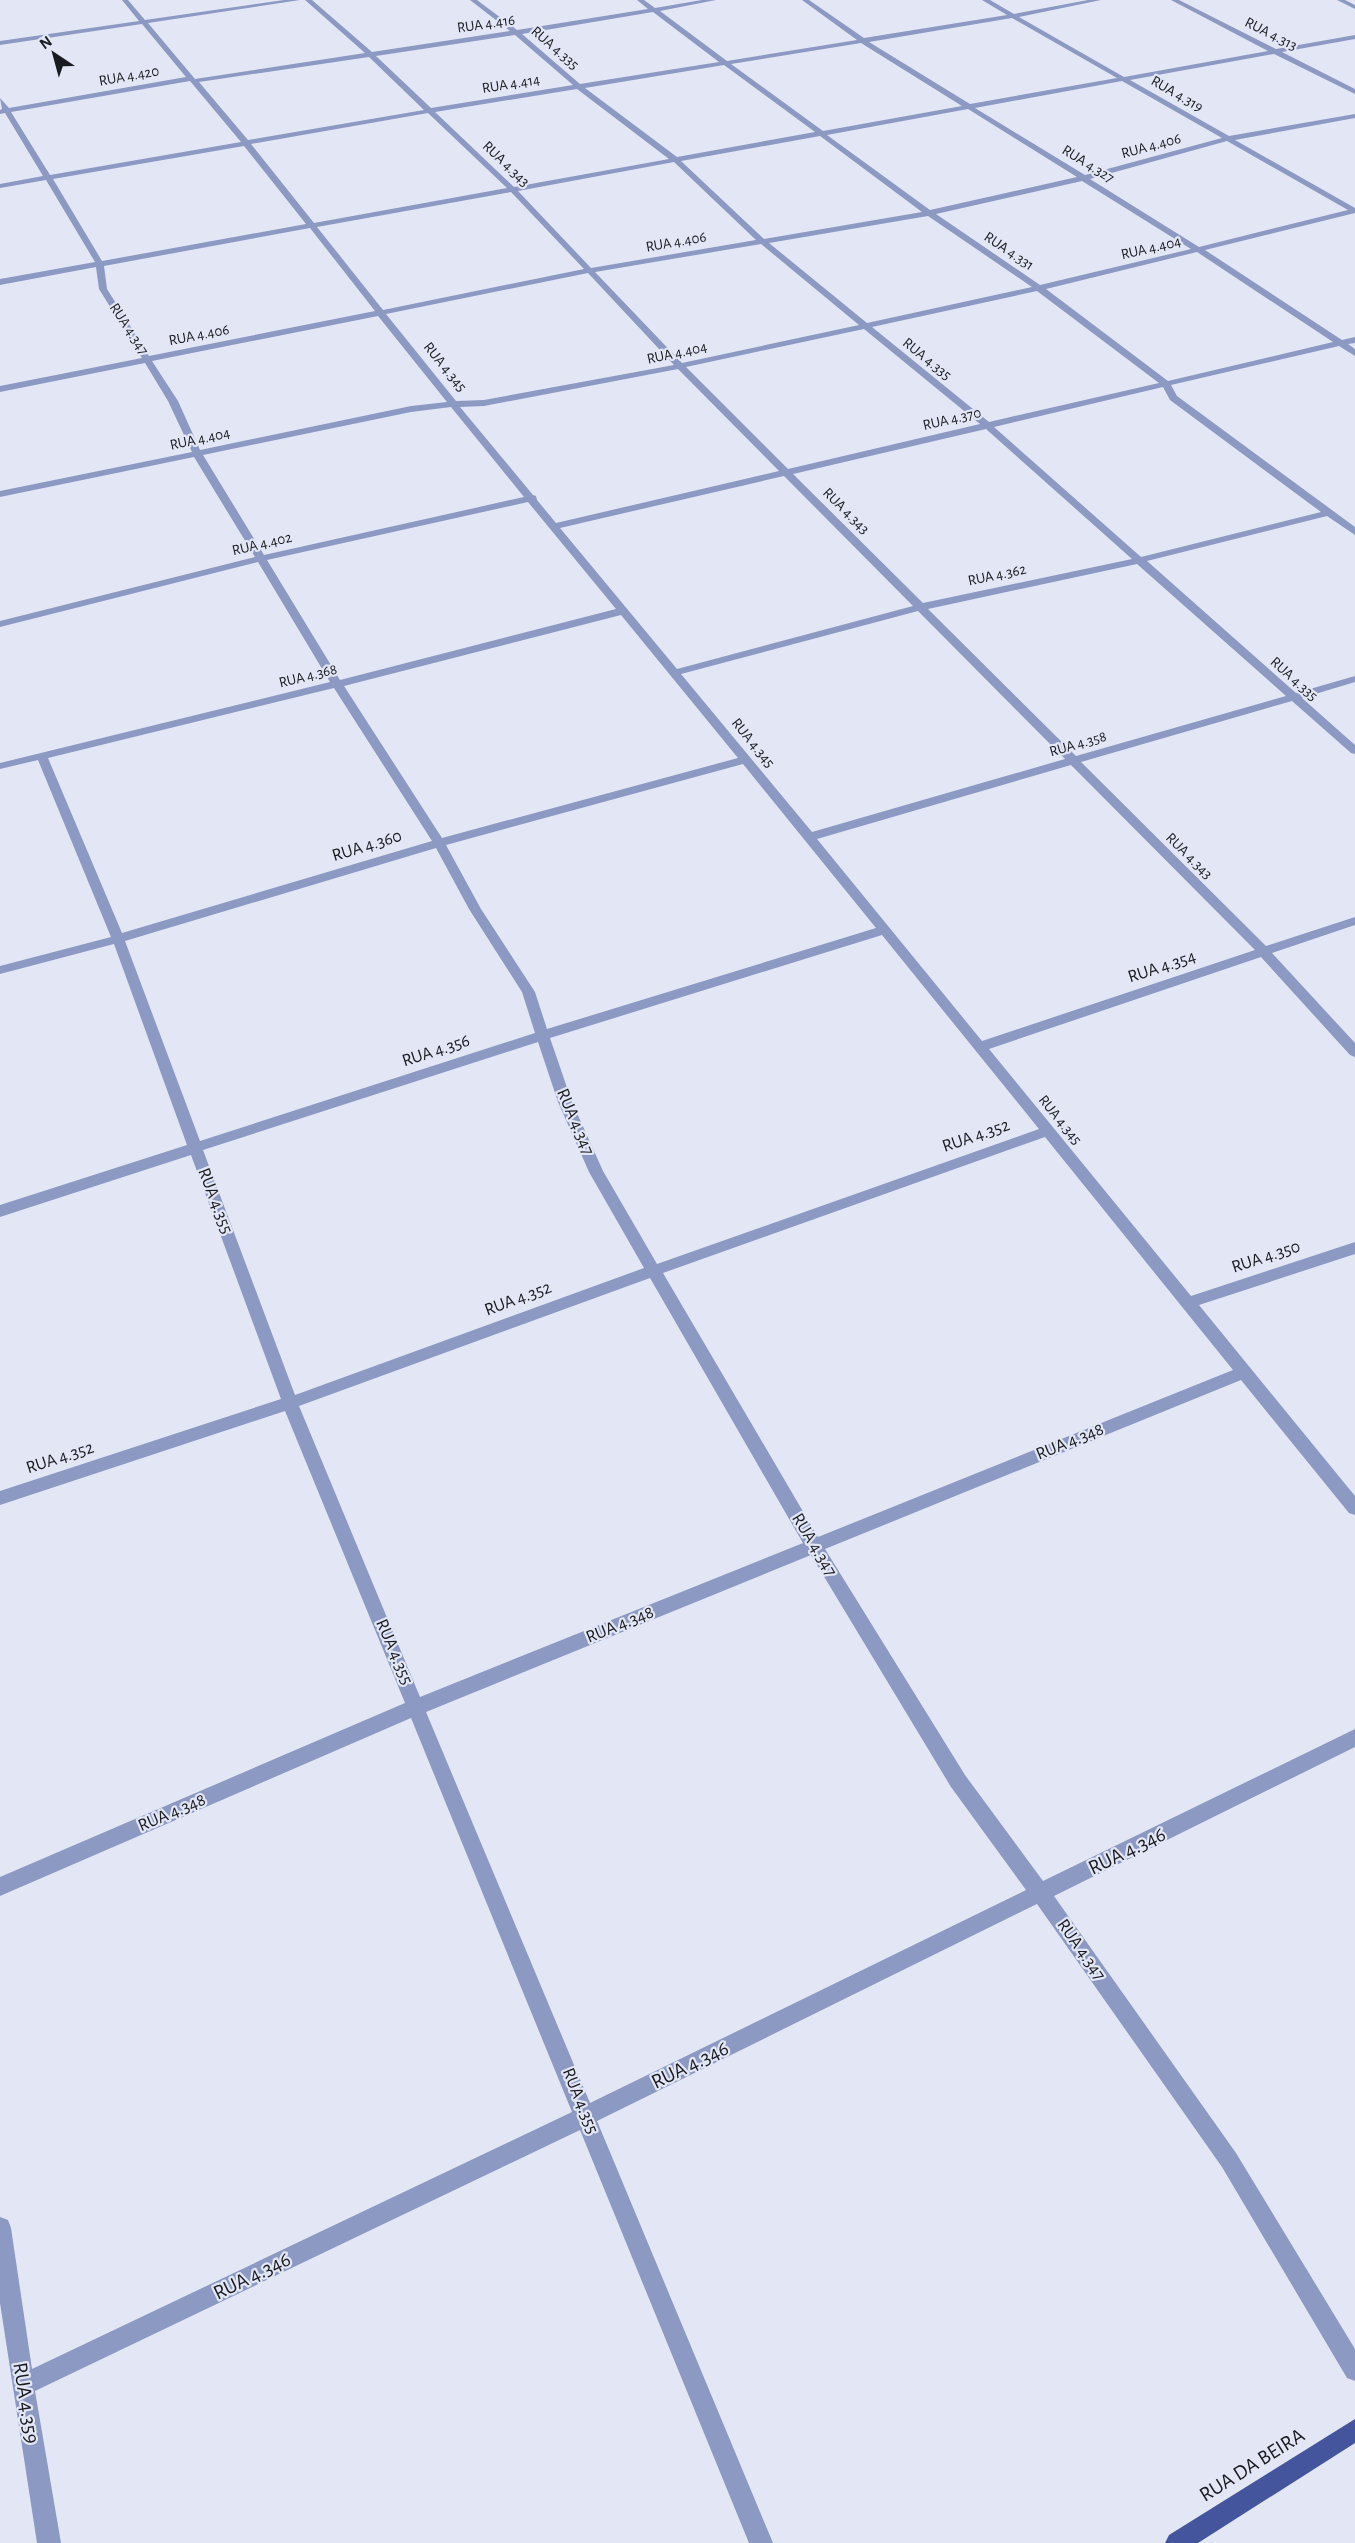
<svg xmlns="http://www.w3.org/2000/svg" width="1355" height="2543" viewBox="0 0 1355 2543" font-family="'Alegreya Sans',sans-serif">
<rect width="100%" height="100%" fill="#e3e7f5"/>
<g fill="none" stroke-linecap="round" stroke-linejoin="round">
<g fill="#8c99c3" fill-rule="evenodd">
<path d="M122,0H128L145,20L284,0H300L148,23L195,79L365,53L305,0H312L372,52L510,31L470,0H477L517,30L648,9L637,0H644L655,8L702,0H716L660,11L727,61L857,40L802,0H809L864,38L1007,15L982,0H990L1014,14L1088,0H1101L1019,17L1124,77L1268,51L1171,0H1179L1276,49L1355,35V39L1282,52L1355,89V94L1274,54L1130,80L1229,136L1355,114V118L1235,140L1355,208V213L1205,250L1342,340L1355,337V343L1348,344L1355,349V356L1339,346L1171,385L1177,396L1355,527V535L1327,516L1147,561L1296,693L1355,676V682L1302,698L1355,745V754L1351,753L1292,701L1081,762L1266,946L1355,917V925L1272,953L1355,1043V1057L1350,1055L1261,957L989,1049L1191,1296L1355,1242V1254L1199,1305L1355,1496V1515L1349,1513L1241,1380L825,1549L965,1775L1043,1881L1355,1729V1747L1054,1896L1236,2153L1355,2349V2381L1347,2378L1222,2167L1037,1904L597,2121L773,2543H749L580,2130L35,2391L61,2543H37L0,2303V2217L8,2220L11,2228L32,2369L572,2112L411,1718L0,1896V1877L405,1703L285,1411L0,1505V1491L281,1399L191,1155L0,1217V1205L187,1145L114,944L0,974V966L111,937L38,760L0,769V763L330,682L258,562L0,627V621L255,557L194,457L0,497V491L192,452L168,401L145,363L0,392V386L142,358L99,289L96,267L0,285V279L95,262L46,180L0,188V184L43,176L5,113L0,114V110L2,109L0,98L9,108L186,77L142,24L0,45V41L139,21ZM653,12L719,62L580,84L522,34ZM1012,18L1117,78L970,104L869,42ZM515,35L573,85L431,108L376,56ZM861,43L962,106L823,131L731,64ZM369,57L424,110L248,140L199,82ZM724,65L815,132L677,157L585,88ZM190,81L241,142L50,175L11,112ZM1122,81L1222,138L1085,175L975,108ZM577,89L669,159L514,187L435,112ZM968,109L1077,177L930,210L827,135ZM428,113L507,188L314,223L251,144ZM820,136L922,212L764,239L681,161ZM1227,141L1348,210L1199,247L1090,179ZM244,146L306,224L102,261L53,179ZM674,162L756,240L591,268L518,191ZM1082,181L1191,249L1040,285L936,214ZM511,192L584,269L383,310L317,227ZM928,216L1032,287L867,323L769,243ZM310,228L375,311L149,356L107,289L104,266ZM761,244L859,325L682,363L595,272ZM1197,252L1333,342L1168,381L1046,289ZM588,273L674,365L484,400L456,401L386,314ZM1037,291L1159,383L989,422L872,327ZM378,316L447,402L411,406L200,450L178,401L152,361ZM864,329L980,424L788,469L686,367ZM678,369L779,471L556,523L537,500L536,496L533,495L460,407L484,406ZM1163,387L1170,400L1321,512L1141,557L994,427ZM451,407L524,497L264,555L203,455L411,412ZM986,429L1132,559L923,603L793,474ZM784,476L913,606L677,669L560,528ZM528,502L616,609L340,680L267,560ZM1137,564L1286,696L1076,756L928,609ZM918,611L1065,759L812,832L681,674ZM621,615L738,758L442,838L344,686ZM334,688L432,841L122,933L48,758ZM743,764L876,928L547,1029L535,992L481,909L446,845ZM1071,765L1255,950L982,1041L817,839ZM436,848L469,909L522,992L535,1033L200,1141L125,941ZM882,935L1039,1129L657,1264L603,1171L572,1102L550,1038ZM538,1042L558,1102L589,1172L644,1268L295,1395L203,1150ZM1045,1137L1233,1370L818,1537L663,1273ZM650,1278L803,1543L420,1697L299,1406ZM811,1555L951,1787L1026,1890L590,2103L426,1712Z"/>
<path d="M1337,0H1345L1355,5V9Z"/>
</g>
<path fill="#44559e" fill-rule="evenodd" d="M1355,2419V2443L1198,2543H1165L1169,2535Z"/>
</g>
<g text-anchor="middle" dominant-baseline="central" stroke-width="4.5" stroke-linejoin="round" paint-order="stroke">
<g font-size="15" fill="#191b20" stroke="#e3e7f5">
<text transform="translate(486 24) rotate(-8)">RUA 4.416</text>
<text transform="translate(1271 34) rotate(27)">RUA 4.313</text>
<text transform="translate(555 48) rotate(41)">RUA 4.335</text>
<text transform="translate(129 76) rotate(-10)">RUA 4.420</text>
<text transform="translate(511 84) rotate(-9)">RUA 4.414</text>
<text transform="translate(1177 94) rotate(30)">RUA 4.319</text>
<text transform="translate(1151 146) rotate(-15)">RUA 4.406</text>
<text transform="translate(506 164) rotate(44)">RUA 4.343</text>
<text transform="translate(1088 164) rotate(32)">RUA 4.327</text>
<text transform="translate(676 242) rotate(-10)">RUA 4.406</text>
<text transform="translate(1151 248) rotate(-13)">RUA 4.404</text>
<text transform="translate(1009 251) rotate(34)">RUA 4.331</text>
<text transform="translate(129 329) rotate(57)">RUA 4.347</text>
<text transform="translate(199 335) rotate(-11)">RUA 4.406</text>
<text transform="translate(677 353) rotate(-12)">RUA 4.404</text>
<text transform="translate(927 359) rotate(39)">RUA 4.335</text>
<text transform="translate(445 367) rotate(51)">RUA 4.345</text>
<text transform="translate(952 419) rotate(-13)">RUA 4.370</text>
<text transform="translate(200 439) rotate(-12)">RUA 4.404</text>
<text transform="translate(846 511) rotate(45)">RUA 4.343</text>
<text transform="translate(262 544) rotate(-13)">RUA 4.402</text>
<text transform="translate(997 575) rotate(-12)">RUA 4.362</text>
<text transform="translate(308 676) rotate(-14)">RUA 4.368</text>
<text transform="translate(1294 679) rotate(42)">RUA 4.335</text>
<text transform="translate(753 743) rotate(51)">RUA 4.345</text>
<text transform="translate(1078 744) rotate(-16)">RUA 4.358</text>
<text transform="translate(1189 856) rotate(45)">RUA 4.343</text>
<text transform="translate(1060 1120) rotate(51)">RUA 4.345</text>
</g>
<g font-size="18" fill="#191b20" stroke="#e3e7f5">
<text transform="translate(367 846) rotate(-17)">RUA 4.360</text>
<text transform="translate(1162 967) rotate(-18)">RUA 4.354</text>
<text transform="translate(436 1051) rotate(-18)">RUA 4.356</text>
<text transform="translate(575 1122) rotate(67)">RUA 4.347</text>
<text transform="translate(976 1136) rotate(-19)">RUA 4.352</text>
<text transform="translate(215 1201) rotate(69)">RUA 4.355</text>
<text transform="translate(1266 1257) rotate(-18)">RUA 4.350</text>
<text transform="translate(518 1299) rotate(-20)">RUA 4.352</text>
<text transform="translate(1070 1442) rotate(-22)">RUA 4.348</text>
<text transform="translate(60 1458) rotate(-18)">RUA 4.352</text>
<text transform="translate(814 1545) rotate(59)">RUA 4.347</text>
<text transform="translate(620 1625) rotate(-22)">RUA 4.348</text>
<text transform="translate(394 1652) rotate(67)">RUA 4.355</text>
<text transform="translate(172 1813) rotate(-23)">RUA 4.348</text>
<text transform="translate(1081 1950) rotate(55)">RUA 4.347</text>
<text transform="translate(580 2101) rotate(68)">RUA 4.355</text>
</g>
<g font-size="21" fill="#191b20" stroke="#e3e7f5">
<text transform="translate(1127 1851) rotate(-26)">RUA 4.346</text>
<text transform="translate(690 2065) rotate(-26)">RUA 4.346</text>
<text transform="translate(252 2276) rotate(-26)">RUA 4.346</text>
<text transform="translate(26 2403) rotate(81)">RUA 4.359</text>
<text transform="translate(1252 2465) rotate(-32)">RUA DA BEIRA</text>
</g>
</g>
<g transform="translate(54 54) rotate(324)" stroke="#e3e7f5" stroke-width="4.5" paint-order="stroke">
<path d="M0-4.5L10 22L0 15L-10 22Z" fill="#191b20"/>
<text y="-9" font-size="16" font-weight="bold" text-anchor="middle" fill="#191b20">N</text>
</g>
</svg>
